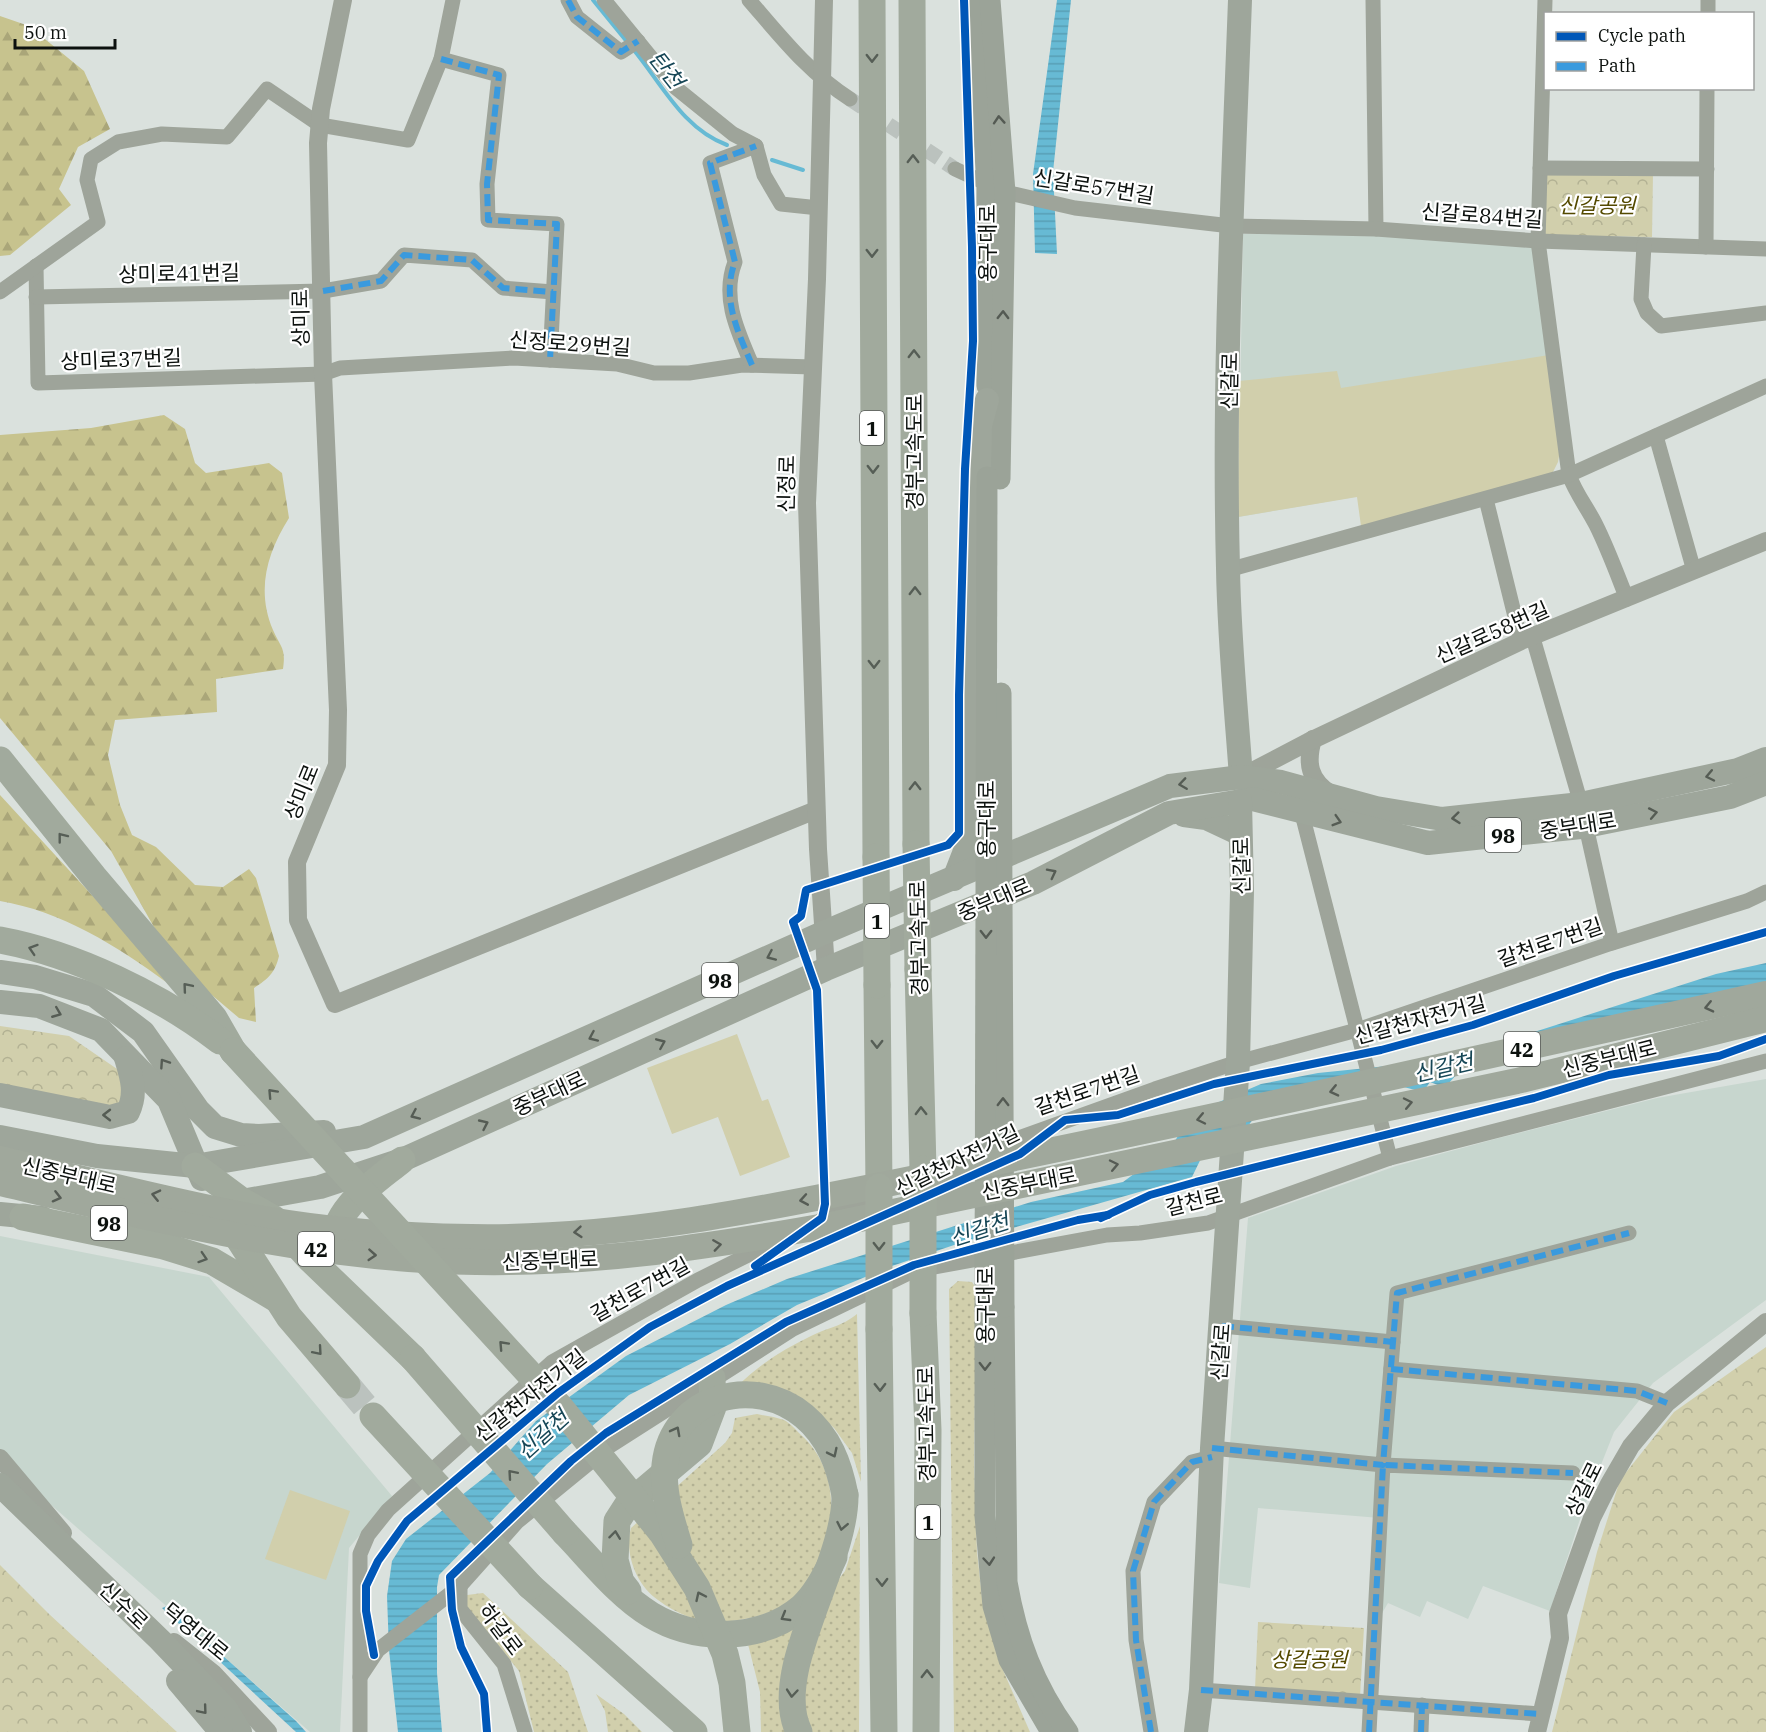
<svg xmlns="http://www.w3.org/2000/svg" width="1766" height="1732" viewBox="0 0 1766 1732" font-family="'IBM Plex Serif','Noto Sans KR',serif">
<defs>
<pattern id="grass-dots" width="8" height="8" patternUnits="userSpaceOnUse" patternTransform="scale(1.5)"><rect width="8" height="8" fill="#d1cfac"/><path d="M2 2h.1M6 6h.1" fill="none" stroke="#b2b193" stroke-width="1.8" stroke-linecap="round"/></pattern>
<pattern id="forest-firs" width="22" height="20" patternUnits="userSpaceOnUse" patternTransform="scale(1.5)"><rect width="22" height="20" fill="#c7c38e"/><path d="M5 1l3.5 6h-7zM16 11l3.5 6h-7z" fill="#aaa679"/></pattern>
<pattern id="park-crowns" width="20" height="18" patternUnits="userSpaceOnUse" patternTransform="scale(1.5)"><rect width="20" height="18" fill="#d1cfac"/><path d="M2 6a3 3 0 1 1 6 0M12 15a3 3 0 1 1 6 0" fill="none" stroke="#b2b193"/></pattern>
<pattern id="water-rules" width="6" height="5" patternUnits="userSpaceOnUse" patternTransform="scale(1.5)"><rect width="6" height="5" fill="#67bad4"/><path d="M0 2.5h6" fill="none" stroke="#589fb5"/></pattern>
</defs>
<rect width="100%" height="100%" fill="#dae1dd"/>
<g fill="#c7d6ce">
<path d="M1243,234H1377L1533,246L1542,300L1558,462L1238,517Z"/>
<path d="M1766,1079V1300L1653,1383L1614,1432L1583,1510L1550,1611L1483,1586L1468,1619L1427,1601L1420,1617L1388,1603L1375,1625L1380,1518L1258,1508L1250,1588L1219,1583L1248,1218L1396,1166L1499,1138L1657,1098Z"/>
<path d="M0,1236L209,1277L392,1496L349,1548L340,1732H310L17,1475L0,1450Z"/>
</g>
<g fill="url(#grass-dots)">
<path d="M958,1281L972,1282L976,1288L974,1465L977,1552L982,1597L999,1661L1030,1732H954L949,1289Z"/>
<path d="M857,1314L861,1482L852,1453L834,1428L807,1403L737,1387C758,1365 784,1349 811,1336C829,1327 841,1327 857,1314Z"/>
<path d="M757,1414C766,1416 776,1417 784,1420C790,1423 796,1430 801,1435C840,1469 839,1533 812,1573C807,1581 802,1593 794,1599C780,1610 761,1616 744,1619C711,1626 685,1620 658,1600C636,1585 624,1553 631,1528L725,1443L732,1433L735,1418Z"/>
<path d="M860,1526L859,1732H761L760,1692L747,1640L826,1596L845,1571Z"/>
<path d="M483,1593L568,1672L588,1732H534L519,1671L498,1645L463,1610L467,1595Z"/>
<path d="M596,1694L624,1714L642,1732H608L605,1711Z"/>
</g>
<g fill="url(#forest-firs)">
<path d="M0,16L29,26L84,71L110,129L78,147L59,189L71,205L10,255L0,256Z"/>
<path d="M164,415L185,429L195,463L206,473L269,463L282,473L289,518C267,553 256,590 273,630C281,648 286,648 283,669L216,679L217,712L115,720L108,755L120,805L132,835L156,847L195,885L223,887L249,869L256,878L279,956C275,973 268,979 254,988L256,1022L239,1018L194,980L159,936L111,851L0,718V435L91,428Z"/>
<path d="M0,795L112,917L166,982C117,946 61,911 0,901Z"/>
</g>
<g fill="url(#park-crowns)">
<path d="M1653,173L1652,237L1542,235L1545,174Z"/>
<path d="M0,1026L69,1036L120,1071L126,1097L120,1114L0,1092Z"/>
<path d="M1766,1347V1732H1552L1597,1552L1620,1480L1674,1412Z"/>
<path d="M0,1565L49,1614L177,1732H0Z"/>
<path d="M1258,1622L1364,1628L1360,1696L1255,1689Z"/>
</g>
<g fill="#d1cfac">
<path d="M1549,355L1560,450L1558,462L1552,474L1361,526L1357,497L1238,517L1239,381L1337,371L1341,388Z"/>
<path d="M737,1034L762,1101L768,1099L790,1157L740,1176L718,1117L672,1134L647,1068Z"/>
<path d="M290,1490L350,1511L326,1580L265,1559Z"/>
</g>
<g fill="url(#water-rules)">
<path d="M1057,0H1071L1053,172L1057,254L1035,253L1033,174Z"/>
<path d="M1766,963V985L1457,1074L1448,1084L1438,1085L1430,1082L1423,1092L1392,1084L1256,1115L1243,1133L1209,1142L1192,1177L960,1243L892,1266L797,1305L730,1344L629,1395L547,1464L439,1575L437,1587V1673L442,1732H398L389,1650L387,1596L392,1561L406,1539L490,1473L536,1421L626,1356L726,1305L787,1279L1031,1202L1123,1182L1172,1146L1191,1114L1261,1084L1318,1073L1426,1062L1531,1033L1716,974Z"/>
<path d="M167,1606L296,1721L306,1732H296L162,1608Z"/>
</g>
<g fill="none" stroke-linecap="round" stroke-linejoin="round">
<g stroke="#67bad4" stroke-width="4">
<path d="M593,0L628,43"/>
<path d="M633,49C662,84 683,129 727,145"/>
<path d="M772,160L803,170"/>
</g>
<path stroke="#bbc2be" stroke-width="15" stroke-dasharray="15 8" stroke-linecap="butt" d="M850,99L955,169"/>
<path stroke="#bbc2be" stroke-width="27" stroke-dasharray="27 14" stroke-linecap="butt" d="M347,1385L373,1416"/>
<g stroke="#9ea49a" stroke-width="15">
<path d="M568,0L577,17L621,52L638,41"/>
<path d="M604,0L676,88L733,134L756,146L764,175L781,204L819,208"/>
<path d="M749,0C781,37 808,72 850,99"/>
<path d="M1373,0L1376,229"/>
<path d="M1545,0L1538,241L1569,475C1576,494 1587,507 1596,525C1608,549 1617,574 1627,599"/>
<path d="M1708,14V0"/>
<path d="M441,59L499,75L487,184L488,220L557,224L550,360"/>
<path d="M1540,168L1707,169"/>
<path d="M955,169L1005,192L1075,208L1231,226L1376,229L1538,241L1766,249"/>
<path d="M1644,245L1641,299L1647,313L1661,326L1766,313"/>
<path d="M1706,247L1707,88"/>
<path d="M36,266L38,383L323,374L340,368L514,358L617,364L654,373H689L742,365L813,367"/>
<path d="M0,292L98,222L87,180L91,159L118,142L162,134L227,137L267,89L320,125L408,140L441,59L453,0"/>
<path d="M36,297L323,291L381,281L404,255L472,260L503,288L553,292"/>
<path d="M752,365C738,332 721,298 735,262L710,163L756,146"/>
<path d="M1656,436L1694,571"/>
<path d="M1486,499L1521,641"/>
<path d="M1228,570L1569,475L1766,386"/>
<path d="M1533,638L1581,804L1612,943"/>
<path d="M1301,810L1390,1158"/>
<path d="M994,1147L1155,1089L1238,1062L1357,1030L1612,943L1747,901L1766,892"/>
<path d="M823,1218L875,1196"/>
<path d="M1222,1326L1393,1342"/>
<path d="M1391,1369L1637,1391L1667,1403"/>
<path d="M1212,1448L1383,1465L1397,1293L1629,1233"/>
<path d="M460,1586V1609L504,1664L525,1732"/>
<path d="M360,1677L378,1650L460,1586L517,1522L610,1446L793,1329L913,1271L1107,1235L1140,1233L1208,1223L1390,1158L1766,1061"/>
<path d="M1201,1690L1540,1714"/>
<path d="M360,1732V1554L368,1535L388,1510L552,1362L698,1280L774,1242"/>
<path d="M1151,1732L1136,1640L1133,1571L1154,1502L1192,1462L1212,1457"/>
<path d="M1369,1732L1383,1465L1573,1473"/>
<path d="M1421,1732L1422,1705"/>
</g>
<g stroke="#9ea49a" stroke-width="18">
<path d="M343,0L321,109L318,143L323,374L338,710L337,765L297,862L298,920L335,1004L816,810"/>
<path d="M824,0L817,279L807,503L818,849L826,969"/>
<path d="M1313,739C1306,763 1309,780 1331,794"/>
<path d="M1241,781V777L1308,742L1521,641L1766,541"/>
<path d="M0,1458L63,1533"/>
<path d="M174,1642L213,1673L268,1732"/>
<path d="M1537,1732L1560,1638L1558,1614L1592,1518L1609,1484L1631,1446L1667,1403L1766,1322"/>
</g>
<g stroke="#9ba398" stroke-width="21">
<path d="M975,0L987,184V386"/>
<path d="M990,0L1005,192L1000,479"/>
<path d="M985,1307V1516L993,1606L1009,1660L1051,1732"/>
<path d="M1004,1307L1007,1582C1017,1639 1034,1685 1068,1732"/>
</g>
<g stroke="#9ea69b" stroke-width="24">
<path d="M1240,0C1233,189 1223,379 1228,568C1229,637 1236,707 1241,777"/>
<path d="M1184,815L1206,818L1240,834"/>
<path d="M954,879L968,843L972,823L980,426L987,400"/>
<path d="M0,972L35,977L94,995L143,1032L198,1110L215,1127L241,1135L259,1136L324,1132"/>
<path d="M0,1002L39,1006L101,1030L169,1100L202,1179"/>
<path d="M0,1095L110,1117L128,1112C137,1093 132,1078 126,1058"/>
<path d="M0,1137L97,1156L195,1166L364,1137L823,933L1170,786L1241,777L1281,782L1376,808L1442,819L1581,804L1738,770L1766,759"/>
<path d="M231,1203L320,1187L402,1160L826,969L1033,883L1169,813L1253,799L1428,843L1581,827L1730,797L1766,783"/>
<path d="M0,1214L42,1218"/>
<path d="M0,1485L160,1640L226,1709L240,1732"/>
<path d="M178,1681L221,1732"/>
<path d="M1196,1732L1201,1690L1212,1448L1238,1062L1242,891L1240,801"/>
</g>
<g stroke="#a1aa9d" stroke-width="27">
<path d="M872,0L876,857"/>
<path d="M912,0L916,844"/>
<path d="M0,760L94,877L214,1018L233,1051"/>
<path d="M0,940C75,954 160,995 220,1041"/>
<path d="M918,969L923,1169"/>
<path d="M877,985L879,1187"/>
<path d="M195,1166L242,1201L274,1219L309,1258L413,1358"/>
<path d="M23,1217L164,1246L212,1261L275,1298"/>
<path d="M226,1219L289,1317L347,1385"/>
<path d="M333,1250C331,1209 374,1183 402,1160"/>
<path d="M923,1313L928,1430L926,1732"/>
<path d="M879,1329L884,1732"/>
<path d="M565,1533C591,1560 618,1595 651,1615C696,1642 761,1642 802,1607C817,1593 826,1575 834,1557"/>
<path d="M530,1586L694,1732"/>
<path d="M628,1591L621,1582L615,1560L617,1521L628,1504L699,1444L713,1407L712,1378"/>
<path d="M799,1732C769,1671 846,1565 845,1495"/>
</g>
<g stroke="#9ba398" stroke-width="21">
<path d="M1001,693L1004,1307"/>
<path d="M985,1307L987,477"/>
</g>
<g stroke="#a0a89c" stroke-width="26">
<path d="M0,1159C88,1180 176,1203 264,1219C332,1231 403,1236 471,1237C640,1240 807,1199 971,1167C1237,1113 1501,1053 1766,994"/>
<path d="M0,1183C157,1220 314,1260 476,1262C597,1264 713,1246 831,1225L1517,1081L1766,1019"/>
</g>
<g stroke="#a1aa9d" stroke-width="27">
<path d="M916,844L918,969"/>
<path d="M876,857L877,985"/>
<path d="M233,1051L560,1407L662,1533L697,1588L725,1654L732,1683L737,1732"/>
<path d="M923,1169V1313"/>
<path d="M879,1187V1329"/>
<path d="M413,1358L565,1533"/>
<path d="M373,1416L530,1586"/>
<path d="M679,1545C671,1519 662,1492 665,1465C672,1396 754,1374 804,1416C829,1437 839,1464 845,1495"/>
</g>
<g stroke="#3a9ade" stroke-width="6" stroke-dasharray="12 6" stroke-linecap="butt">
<path d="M568,0L577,17L621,52L638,41"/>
<path d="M441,59L499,75L487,184L488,220L557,224L550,360"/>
<path d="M323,291L381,281L404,255L472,260L503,288L553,292"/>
<path d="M752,365C738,332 721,298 735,262L710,163L756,146"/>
<path d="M1222,1326L1393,1342"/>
<path d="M1391,1369L1637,1391L1667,1403"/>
<path d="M1212,1448L1383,1465L1397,1293L1629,1233"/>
<path d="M1201,1690L1540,1714"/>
<path d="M1151,1732L1136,1640L1133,1571L1154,1502L1192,1462L1212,1457"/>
<path d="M1369,1732L1383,1465L1573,1473"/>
<path d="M1421,1732L1422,1705"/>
</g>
<g stroke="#fff" stroke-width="11">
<g id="cycleway">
<path d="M1101,1218L1150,1195L1196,1182L1534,1098L1609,1075L1719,1056L1766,1039"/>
<path d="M755,1266L822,1218L825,1204L817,990L793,922L801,916L806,890L948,845L959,833V695L965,469L973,341L972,247L964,0"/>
<path d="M374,1655L366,1611V1586L378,1561L407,1521L558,1393L650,1327L727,1286L1020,1154L1065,1120L1118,1115L1214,1084L1381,1050L1473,1025L1614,976L1766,932"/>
<path d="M487,1732L484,1694L461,1647L452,1610L450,1577L571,1461L606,1433L786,1322L914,1265L1078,1220L1108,1215"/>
</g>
</g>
<use href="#cycleway" stroke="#0057b8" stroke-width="8"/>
</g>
<defs><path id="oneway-chevron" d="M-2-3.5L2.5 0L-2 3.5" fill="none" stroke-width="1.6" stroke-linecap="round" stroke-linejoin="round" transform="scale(1.5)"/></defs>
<g stroke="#565e56">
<use href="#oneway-chevron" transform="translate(872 58) rotate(90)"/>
<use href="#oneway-chevron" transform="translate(913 159) rotate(-90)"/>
<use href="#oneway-chevron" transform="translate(872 253) rotate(90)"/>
<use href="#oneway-chevron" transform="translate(914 354) rotate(-90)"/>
<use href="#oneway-chevron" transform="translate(873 469) rotate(90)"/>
<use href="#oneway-chevron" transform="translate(915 591) rotate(-90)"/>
<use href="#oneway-chevron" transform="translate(874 664) rotate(90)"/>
<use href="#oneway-chevron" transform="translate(915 786) rotate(-90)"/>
<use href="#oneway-chevron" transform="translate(62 837) rotate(-128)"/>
<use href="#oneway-chevron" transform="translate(33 949) rotate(-162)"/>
<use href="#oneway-chevron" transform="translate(187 987) rotate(-130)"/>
<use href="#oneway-chevron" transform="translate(877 1044) rotate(90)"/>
<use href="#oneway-chevron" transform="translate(272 1093) rotate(-133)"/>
<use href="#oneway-chevron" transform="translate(921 1111) rotate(-91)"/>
<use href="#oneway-chevron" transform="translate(879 1246) rotate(90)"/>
<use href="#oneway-chevron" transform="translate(203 1258) rotate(18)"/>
<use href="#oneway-chevron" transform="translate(503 1345) rotate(-133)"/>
<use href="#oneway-chevron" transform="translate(318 1351) rotate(49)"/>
<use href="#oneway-chevron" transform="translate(880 1387) rotate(89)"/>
<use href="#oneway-chevron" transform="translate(676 1431) rotate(-62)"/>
<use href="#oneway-chevron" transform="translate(833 1453) rotate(64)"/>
<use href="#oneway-chevron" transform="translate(512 1474) rotate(-131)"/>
<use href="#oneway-chevron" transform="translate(842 1526) rotate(101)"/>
<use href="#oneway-chevron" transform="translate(615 1535) rotate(-83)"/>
<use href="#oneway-chevron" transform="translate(882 1582) rotate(89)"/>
<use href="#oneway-chevron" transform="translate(700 1596) rotate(-115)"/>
<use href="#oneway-chevron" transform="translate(785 1617) rotate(150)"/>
<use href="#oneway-chevron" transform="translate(927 1674) rotate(-90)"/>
<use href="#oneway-chevron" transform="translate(792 1693) rotate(95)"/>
</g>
<g stroke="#545a53">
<use href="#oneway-chevron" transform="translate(999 120) rotate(-94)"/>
<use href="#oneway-chevron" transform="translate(1003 315) rotate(-89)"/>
<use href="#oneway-chevron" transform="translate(986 934) rotate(90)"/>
<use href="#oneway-chevron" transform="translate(1003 1102) rotate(-90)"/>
<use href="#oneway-chevron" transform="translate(985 1366) rotate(90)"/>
<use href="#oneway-chevron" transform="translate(989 1561) rotate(85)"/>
</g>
<g stroke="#555c54">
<use href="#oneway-chevron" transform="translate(1710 776) rotate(168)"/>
<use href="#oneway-chevron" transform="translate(1183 784) rotate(172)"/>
<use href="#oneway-chevron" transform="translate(1653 813) rotate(-11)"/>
<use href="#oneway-chevron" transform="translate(1456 818) rotate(174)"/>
<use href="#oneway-chevron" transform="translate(1337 821) rotate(17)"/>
<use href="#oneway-chevron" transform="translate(1052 873) rotate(-27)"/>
<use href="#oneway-chevron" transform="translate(771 956) rotate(156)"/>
<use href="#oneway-chevron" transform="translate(57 1013) rotate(22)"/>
<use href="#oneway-chevron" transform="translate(593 1037) rotate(156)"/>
<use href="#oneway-chevron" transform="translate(661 1043) rotate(-23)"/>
<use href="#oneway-chevron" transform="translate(164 1063) rotate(-124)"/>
<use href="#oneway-chevron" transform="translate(107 1115) rotate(-180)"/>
<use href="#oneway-chevron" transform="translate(415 1115) rotate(156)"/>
<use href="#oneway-chevron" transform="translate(484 1124) rotate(-25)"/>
<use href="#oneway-chevron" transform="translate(203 1710) rotate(50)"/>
</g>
<g stroke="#565c55">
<use href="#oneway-chevron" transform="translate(1709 1007) rotate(167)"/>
<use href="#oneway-chevron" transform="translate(1334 1091) rotate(167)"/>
<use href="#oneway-chevron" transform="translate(1408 1103) rotate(-12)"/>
<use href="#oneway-chevron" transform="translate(1201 1119) rotate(168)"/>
<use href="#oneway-chevron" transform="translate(1114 1165) rotate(-12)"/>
<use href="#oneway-chevron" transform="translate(156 1195) rotate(-167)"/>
<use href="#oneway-chevron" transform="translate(57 1197) rotate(14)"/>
<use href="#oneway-chevron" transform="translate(804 1200) rotate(170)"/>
<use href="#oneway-chevron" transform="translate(578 1232) rotate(175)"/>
<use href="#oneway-chevron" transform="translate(717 1245) rotate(-8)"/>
<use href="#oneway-chevron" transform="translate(372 1255) rotate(4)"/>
</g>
<g text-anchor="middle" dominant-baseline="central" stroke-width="4.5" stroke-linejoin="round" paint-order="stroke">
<g fill="#fff" stroke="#555856" stroke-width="1.5">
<rect x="860" y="411" width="24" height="34" rx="4.5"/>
<rect x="1485" y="818" width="36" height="34" rx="4.5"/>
<rect x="865" y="904" width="24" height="34" rx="4.5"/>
<rect x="702" y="963" width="36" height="34" rx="4.5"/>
<rect x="1504" y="1032" width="36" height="34" rx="4.5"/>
<rect x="91" y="1206" width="36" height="34" rx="4.5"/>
<rect x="298" y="1232" width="36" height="34" rx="4.5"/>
<rect x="916" y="1505" width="24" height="34" rx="4.5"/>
</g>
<g font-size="20" font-weight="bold" fill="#0c110e">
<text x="872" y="428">1</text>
<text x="1503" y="835">98</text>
<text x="877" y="921">1</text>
<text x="720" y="980">98</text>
<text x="1522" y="1049">42</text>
<text x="109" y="1223">98</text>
<text x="316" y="1249">42</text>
<text x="928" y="1522">1</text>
</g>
<g font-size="21" fill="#0c110e" stroke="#fff">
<text transform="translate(1094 186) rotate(9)">신갈로57번길</text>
<text transform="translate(1482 215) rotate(4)">신갈로84번길</text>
<text transform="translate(987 243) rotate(-90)">용구대로</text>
<text transform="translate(179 273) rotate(-1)">상미로41번길</text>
<text transform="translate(300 318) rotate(-91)">상미로</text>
<text transform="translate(570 343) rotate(4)">신정로29번길</text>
<text transform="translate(121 359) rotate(-2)">상미로37번길</text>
<text transform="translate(1229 381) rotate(-89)">신갈로</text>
<text transform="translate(914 452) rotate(-90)">경부고속도로</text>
<text transform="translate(786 484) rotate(-89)">신정로</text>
<text transform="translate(1492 632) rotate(-24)">신갈로58번길</text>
<text transform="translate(301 792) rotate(-68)">상미로</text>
<text transform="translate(986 819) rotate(-90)">용구대로</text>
<text transform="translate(1578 825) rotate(-9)">중부대로</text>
<text transform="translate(1241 866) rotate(-91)">신갈로</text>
<text transform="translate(994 899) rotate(-23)">중부대로</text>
<text transform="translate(918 938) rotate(-91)">경부고속도로</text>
<text transform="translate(1550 942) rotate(-19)">갈천로7번길</text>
<text transform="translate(1420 1019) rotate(-15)">신갈천자전거길</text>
<text transform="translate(1609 1058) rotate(-14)">신중부대로</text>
<text transform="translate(1087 1090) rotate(-19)">갈천로7번길</text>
<text transform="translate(549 1093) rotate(-25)">중부대로</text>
<text transform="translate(957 1160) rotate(-26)">신갈천자전거길</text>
<text transform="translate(69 1175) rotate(13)">신중부대로</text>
<text transform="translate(1029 1183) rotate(-11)">신중부대로</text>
<text transform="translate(1194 1201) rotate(-14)">갈천로</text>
<text transform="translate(550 1260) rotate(-2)">신중부대로</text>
<text transform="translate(640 1289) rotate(-29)">갈천로7번길</text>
<text transform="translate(985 1305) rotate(-90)">용구대로</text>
<text transform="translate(1220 1352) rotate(-86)">신갈로</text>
<text transform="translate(530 1395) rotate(-38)">신갈천자전거길</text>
<text transform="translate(926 1424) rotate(-91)">경부고속도로</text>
<text transform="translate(1583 1489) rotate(-64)">상갈로</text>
<text transform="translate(124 1605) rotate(44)">신수로</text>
<text transform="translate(501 1629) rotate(53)">하갈로</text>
<text transform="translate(196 1631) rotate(39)">덕영대로</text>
</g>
<g font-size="21" font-style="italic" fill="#544a00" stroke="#fff">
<text x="1597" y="205">신갈공원</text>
<text x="1309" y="1659">상갈공원</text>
</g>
<g font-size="22" font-style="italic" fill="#164656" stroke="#fff">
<text transform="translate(667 69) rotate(52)">탄천</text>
<text transform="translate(1443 1067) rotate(-13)">신갈천</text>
<text transform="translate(979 1229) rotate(-18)">신갈천</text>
<text transform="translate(542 1434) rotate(-42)">신갈천</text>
</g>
</g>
<rect x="1544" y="12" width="210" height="78" fill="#ffffff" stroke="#9ea09f" stroke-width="1.5"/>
<rect x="1556" y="32" width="30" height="9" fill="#0057b8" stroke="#9ea09f" stroke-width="1.5"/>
<text x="1598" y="42" font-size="18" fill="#0c110e">Cycle path</text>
<rect x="1556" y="62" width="30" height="9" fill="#3a9ade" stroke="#9ea09f" stroke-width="1.5"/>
<text x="1598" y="72" font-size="18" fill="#0c110e">Path</text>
<path d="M15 39v9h100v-9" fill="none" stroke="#0c110e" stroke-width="3"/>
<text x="24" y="39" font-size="18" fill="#0c110e" stroke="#ffffff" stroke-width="4.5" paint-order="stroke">50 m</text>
</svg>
